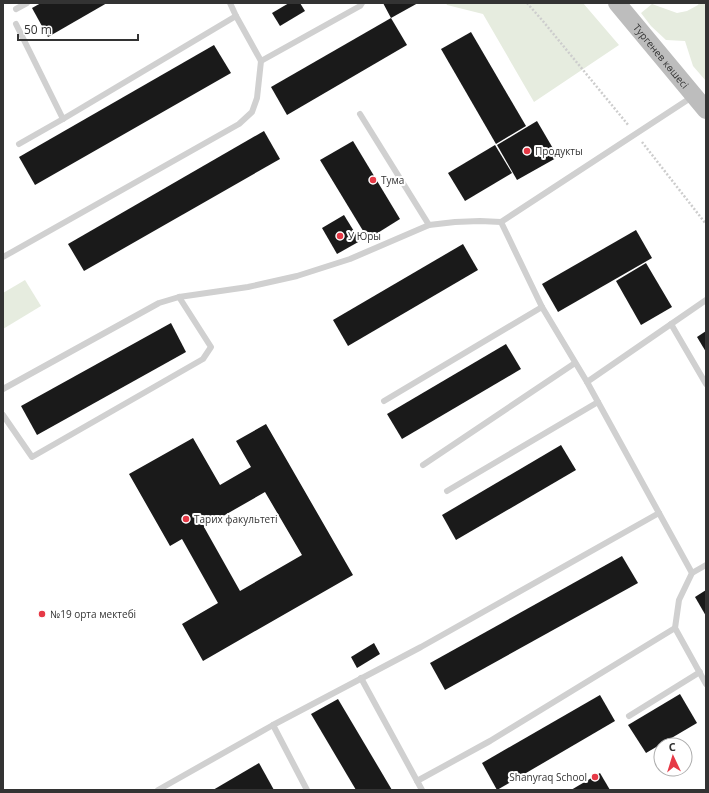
<svg xmlns="http://www.w3.org/2000/svg" width="709" height="793" viewBox="0 0 709 793" font-family="'Open Sans',sans-serif">
<rect width="100%" height="100%" fill="#fff"/>
<g fill="#e6ecdf">
<path d="M446,3H583L619,45L534,102L483,14L447,5Z"/>
<path d="M699,3H706V81L693,66L685,41L666,40L651,26L641,13L652,4L677,13L687,11L698,5Z"/>
<path d="M25,280L41,306L3,329V293Z"/>
</g>
<g fill="#1a1a1a" fill-rule="evenodd">
<path d="M41,3H107L48,37L32,8Z"/>
<path d="M289,3H300L305,11L280,26L272,13Z"/>
<path d="M383,3H418L391,18Z"/>
<path d="M391,18L407,45L287,115L271,87Z"/>
<path d="M471,32L526,126L496,144L441,49Z"/>
<path d="M214,45L231,73L35,185L19,157Z"/>
<path d="M537,121L558,157L517,180L497,145Z"/>
<path d="M264,131L280,159L84,271L68,244Z"/>
<path d="M353,141L400,219L368,239L320,160Z"/>
<path d="M495,145L512,173L465,201L448,173Z"/>
<path d="M344,215L360,241L337,254L322,228Z"/>
<path d="M636,230L652,258L558,312L542,284Z"/>
<path d="M463,244L478,270L348,346L333,320Z"/>
<path d="M646,263L672,307L641,325L616,281Z"/>
<path d="M171,323L186,352L37,435L21,406Z"/>
<path d="M706,331V352L697,337Z"/>
<path d="M506,344L521,369L402,439L387,414Z"/>
<path d="M266,424L353,575L203,661L182,624L218,603L182,539L170,546L129,474L193,438L220,485L251,467L236,441ZM265,492L302,555L240,591L204,527Z"/>
<path d="M561,445L576,470L456,540L442,515Z"/>
<path d="M622,556L638,583L445,690L430,663Z"/>
<path d="M706,590V616L695,597Z"/>
<path d="M374,643L380,654L357,668L351,657Z"/>
<path d="M680,694L697,723L646,753L628,725Z"/>
<path d="M600,695L615,721L497,790L482,763Z"/>
<path d="M338,699L392,790H356L311,714Z"/>
<path d="M259,763L274,790H213Z"/>
<path d="M600,773L610,790H571Z"/>
</g>
<g fill="none" stroke-linecap="round" stroke-linejoin="round">
<g stroke="#cdcdcd" stroke-width="2.5" stroke-dasharray="2 2" stroke-linecap="butt">
<path d="M527,3L542,20L629,126"/>
<path d="M642,142L706,224"/>
</g>
<g stroke="#d0d0d0" stroke-width="6">
<path d="M16,9L27,3"/>
<path d="M236,16L261,61L360,6L362,3"/>
<path d="M16,24L63,119"/>
<path d="M692,97L501,222L542,307L587,382L692,573L679,600L675,628L706,684"/>
<path d="M360,114L429,225"/>
<path d="M19,144L63,119L236,16L230,3"/>
<path d="M3,257L239,124L252,112L257,98L261,61"/>
<path d="M671,324L706,384"/>
<path d="M587,382L706,300"/>
<path d="M3,389L159,303L179,297L248,287L297,276L350,259L429,225L455,222L480,221L501,222"/>
<path d="M384,401L542,307"/>
<path d="M3,415L32,457L203,359L211,347L179,297"/>
<path d="M423,465L575,363"/>
<path d="M447,491L598,402"/>
<path d="M692,573L706,565"/>
<path d="M361,678L422,790"/>
<path d="M629,716L700,672"/>
<path d="M273,725L307,790"/>
<path d="M417,781L490,741L675,628"/>
<path d="M158,790L273,725L421,647L659,513"/>
</g>
<path stroke="#bdbdbd" stroke-width="18" id="s1" d="M617,3L706,110"/>
</g>
<g fill="#e63946" stroke="#fff" stroke-width="1.5">
<circle cx="527" cy="151" r="4"/>
<circle cx="373" cy="180" r="4"/>
<circle cx="340" cy="236" r="4"/>
<circle cx="186" cy="519" r="4"/>
<circle cx="42" cy="614" r="4"/>
<circle cx="595" cy="777" r="4"/>
</g>
<g text-anchor="middle" dominant-baseline="central" stroke-width="4" stroke-linejoin="round" paint-order="stroke">
<g font-size="10" fill="#333" stroke="#fff">
<text stroke="none"><textPath href="#s1" startOffset="69">Тургенев көшесі</textPath></text>
</g>
<g font-size="10" fill="#333" stroke="#fff" text-anchor="start">
<text x="535" y="151">Продукты</text>
<text x="381" y="180">Тума</text>
<text x="348" y="236">У Юры</text>
<text x="194" y="519">Тарих факультеті</text>
<text x="50" y="614">№19 орта мектебі</text>
<text x="587" y="777" text-anchor="end">Shanyraq School</text>
</g>
</g>
<rect width="709" height="793" fill="none" stroke="#333333" stroke-width="8"/>
<g transform="translate(673 757) rotate(356)"><circle r="19" fill="#ffffff" stroke="#adadad"/>
<path d="M0-3L7 15L0 10L-7 15Z" fill="#e63946"/>
<text y="-6" font-size="11" font-weight="bold" text-anchor="middle" fill="#333333">С</text>
</g>
<path d="M18 34v6h120v-6" fill="none" stroke="#333333" stroke-width="2"/>
<text x="24" y="34" font-size="12" fill="#333333" stroke="#ffffff" stroke-width="3" paint-order="stroke">50 m</text>
</svg>
